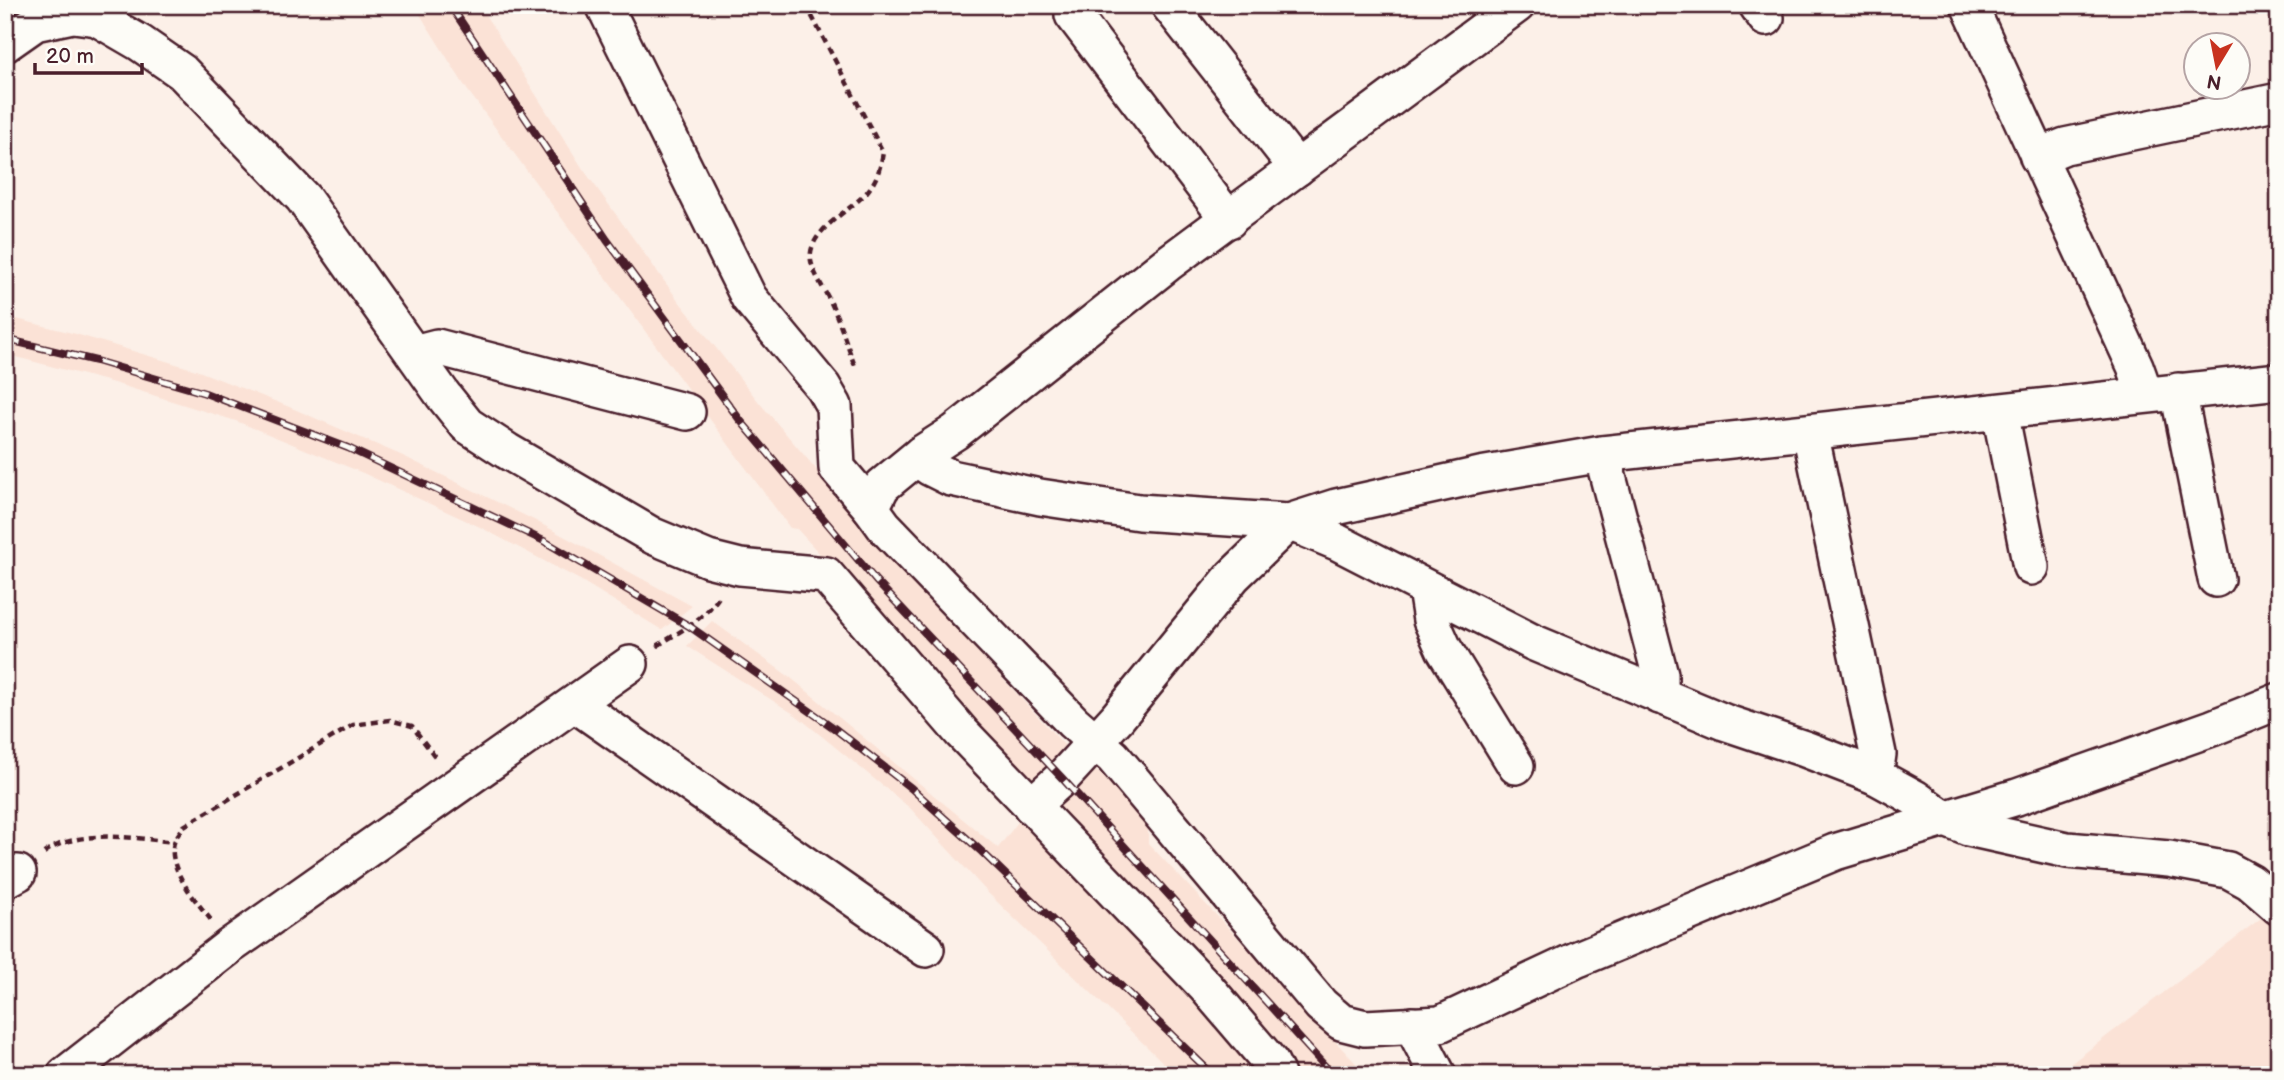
<svg xmlns="http://www.w3.org/2000/svg" width="2284" height="1080" viewBox="0 0 2284 1080" font-family="'Balsamiq Sans',sans-serif">
<rect width="100%" height="100%" fill="#fcf0e8"/>
<filter id="ink" filterUnits="userSpaceOnUse"><feTurbulence type="fractalNoise" baseFrequency=".0143" numOctaves="2"/><feDisplacementMap in="SourceGraphic" scale="14" xChannelSelector="R" yChannelSelector="G"/><feConvolveMatrix kernelMatrix="1 2 1 2 8 2 1 2 1" color-interpolation-filters="sRGB"/></filter>
<g filter="url(#ink)">
<g fill="#fbe2d6">
<path d="M414,5H479L583,169L678,300L758,401L903,571L1066,747L1067,758L1043,780L1028,781L797,529L790,528L466,88Z"/>
<path d="M5,316L76,334L196,370L287,406L403,456L534,520L692,606L662,630L580,580L480,527L363,473L236,421L114,383L5,354Z"/>
<path d="M712,621L791,678L998,848L1021,818L1195,991L1211,1020L1255,1075H1176L988,893L910,808L797,716L687,646Z"/>
<path d="M1091,768L1105,777L1148,826V843L1367,1075H1297L1056,813L1058,796Z"/>
<path d="M2269,912L2279,920V1075H2056Z"/>
</g>
<g fill="none" stroke-linecap="round" stroke-linejoin="round">
<g stroke="#4a1f2b" stroke-width="40">
<g id="minor">
<path d="M604,5L749,298L823,387L834,406L837,468L871,508"/>
<path d="M1169,5L1297,168"/>
<path d="M1517,5L1167,264L955,432L921,454L882,486L871,508L884,526L1073,722L1113,757L1321,1005L1341,1022L1365,1028L1440,1024L1578,959L1835,852L2017,797L2212,728L2279,701"/>
<path d="M1757,5L1766,18"/>
<path d="M1969,5L2135,366L2145,394"/>
<path d="M1073,15L1229,220"/>
<path d="M5,44L35,23L73,15L97,18L140,43L182,72L303,198L443,395L467,425L507,451L653,536L708,559L740,567L826,575L962,733L1206,987L1271,1063L1277,1075"/>
<path d="M2038,157L2065,146L2279,101"/>
<path d="M414,353L437,347L687,412"/>
<path d="M2178,391L2216,579"/>
<path d="M2000,412L2031,567"/>
<path d="M1810,432L1878,754L1875,776"/>
<path d="M921,454L929,467L951,478L1040,497L1139,512L1289,522L1337,542L1532,642L1724,722L1805,749L1875,776L1915,798L1943,818L1968,828L2067,850L2169,859L2228,870L2250,882L2279,907"/>
<path d="M1602,454L1660,674V696"/>
<path d="M1426,589L1431,620L1444,649L1516,766"/>
<path d="M575,704L926,949"/>
<path d="M1031,806L1062,778L1117,718L1233,576L1289,522L1336,507L1480,475L1602,454L2279,381"/>
<path d="M5,880L18,873"/>
<path d="M1412,1025L1438,1075"/>
<path d="M65,1075L230,946L630,664"/>
</g>
</g>
<g stroke="#4a1f2b" stroke-width="4.5" stroke-dasharray="7 5" stroke-linecap="butt">
<path d="M806,5L883,152C881,165 878,177 870,188C855,210 806,229 811,261C814,275 826,292 832,305C841,325 847,346 855,366"/>
<path d="M657,646C679,632 704,619 719,597"/>
<path d="M44,853C77,828 135,838 174,842"/>
<path d="M211,920C196,901 164,865 175,840C177,835 182,830 184,826L353,725L390,720L412,726L436,758"/>
</g>
<use href="#minor" stroke="#fdfcf7" stroke-width="35"/>
<g stroke="#4a1f2b" stroke-width="8">
<g id="rail">
<path d="M450,5L607,240L740,420L876,581L1062,778L1333,1075"/>
<path d="M5,339L96,361L205,393L348,448L544,541L689,626L834,728L911,788L982,852L1213,1075"/>
</g>
</g>
<use href="#rail" stroke="#fdfcf7" stroke-width="5" stroke-dasharray="16" stroke-linecap="butt"/>
</g>
</g>
<rect width="2284" height="1080" fill="none" stroke="#fdfcf7" stroke-width="28"/>
<rect x="14" y="14" width="2256" height="1052" fill="none" stroke="#4a1f2b" stroke-width="2.5" filter="url(#ink)"/>
<g transform="translate(2217 66) rotate(190)"><circle r="33" fill="#fdfcf7" stroke="#b5a4a5" stroke-width="2"/>
<path d="M0-5L12 26L0 18L-12 26Z" fill="#c8321e"/>
<text y="-10" font-size="19" font-weight="bold" text-anchor="middle" fill="#4a1f2b">N</text>
</g>
<path d="M35 63v10h107v-10" fill="none" stroke="#4a1f2b" stroke-width="3.5"/>
<text x="46" y="63" font-size="21" fill="#4a1f2b" stroke="#fdfcf7" stroke-width="5" paint-order="stroke">20 m</text>
</svg>
